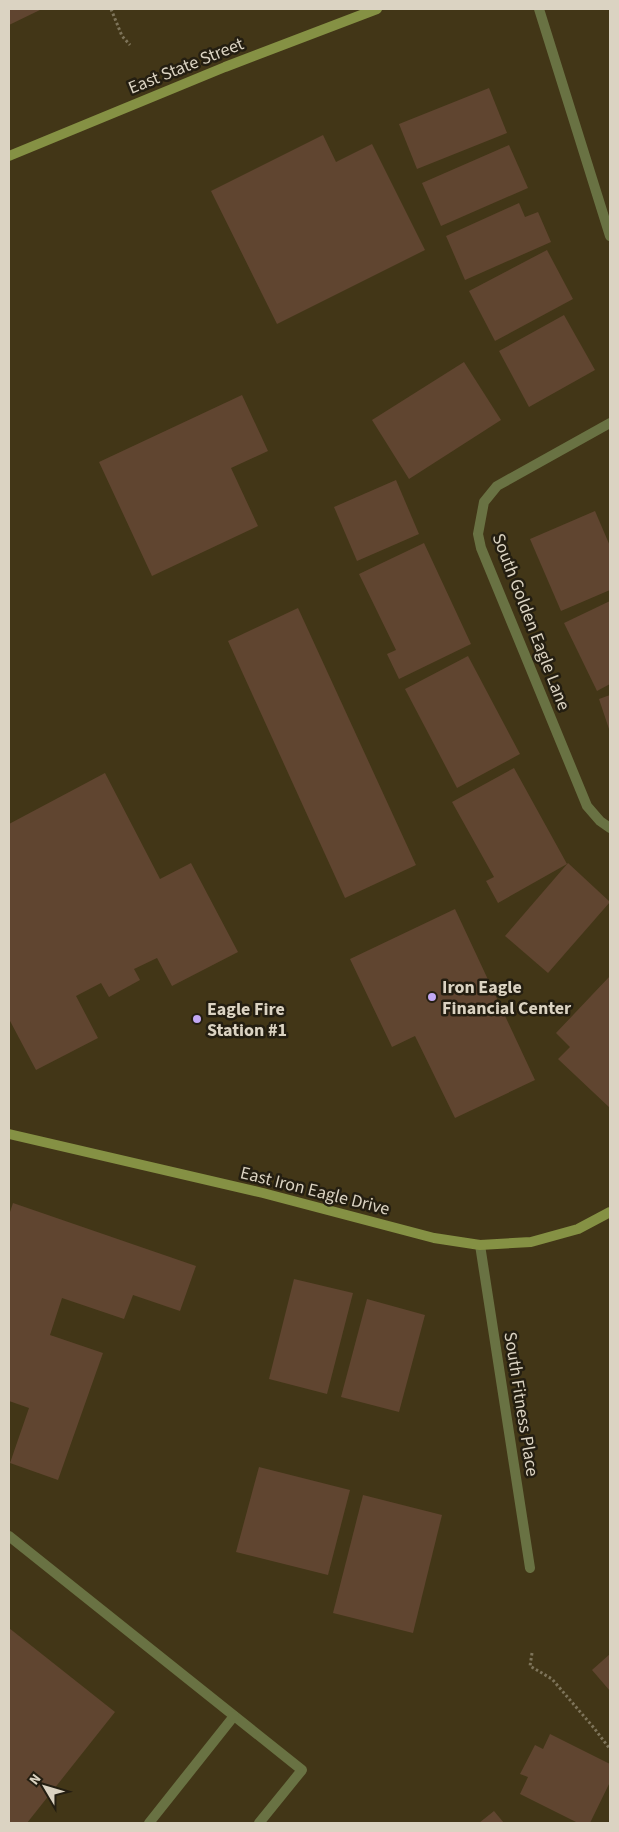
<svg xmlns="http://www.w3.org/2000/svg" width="619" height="1832" viewBox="0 0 619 1832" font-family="'Source Sans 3',sans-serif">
<rect width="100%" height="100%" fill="#423617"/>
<g fill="#604530">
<path d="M9,9H42L9,25Z"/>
<path d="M489,88L507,133L417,169L399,124Z"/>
<path d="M323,135L336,162L372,144L425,250L277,324L211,191Z"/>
<path d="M509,145L528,188L441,226L422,183Z"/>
<path d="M519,203L525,217L538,212L551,242L465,280L446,236Z"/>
<path d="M547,250L573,299L495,341L469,291Z"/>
<path d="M564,315L595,370L529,407L499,351Z"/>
<path d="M464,362L501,420L409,479L372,420Z"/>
<path d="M242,395L268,451L231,468L258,526L152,576L99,462Z"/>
<path d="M396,480L419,534L357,561L334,507Z"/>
<path d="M595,511L610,546V590L561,611L530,539Z"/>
<path d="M424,543L471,644L399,679L387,654L396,650L359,574Z"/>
<path d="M610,601V684L597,691L564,623Z"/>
<path d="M298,608L416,865L345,898L228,641Z"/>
<path d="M468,656L520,754L457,788L405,689Z"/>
<path d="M610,695V732L599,699Z"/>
<path d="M514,768L567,864L498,903L486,881L494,877L452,802Z"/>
<path d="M105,773L160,879L191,863L238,952L172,986L157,958L134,969L140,980L109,997L101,983L76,996L98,1038L36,1070L9,1019V824Z"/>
<path d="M568,863L610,902L548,973L505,936Z"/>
<path d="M455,909L535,1080L455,1118L415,1036L392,1047L350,959Z"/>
<path d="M610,976V1108L558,1059L570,1047L556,1033Z"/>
<path d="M13,1203L196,1266L180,1311L133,1295L124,1319L62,1298L50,1335L103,1353L58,1480L10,1463L29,1408L9,1401V1215Z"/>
<path d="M294,1279L353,1293L327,1394L269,1379Z"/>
<path d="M367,1299L425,1315L399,1412L341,1397Z"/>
<path d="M259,1467L350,1490L328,1575L236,1552Z"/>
<path d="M363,1495L442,1515L413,1633L333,1613Z"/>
<path d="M9,1628L115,1712L27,1823H9Z"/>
<path d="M610,1654V1691L592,1670Z"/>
<path d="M550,1734L610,1764V1782L590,1823H578L520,1794L528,1777L520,1774L535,1745L543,1749Z"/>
<path d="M494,1811L504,1823H479Z"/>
</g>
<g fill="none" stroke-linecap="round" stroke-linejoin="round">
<g stroke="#7e745a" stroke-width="3" stroke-dasharray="2.5 2.5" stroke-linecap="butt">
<path d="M111,9L122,36L130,45"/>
<path d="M532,1653L530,1666L552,1679L594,1728L610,1749"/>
</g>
<g stroke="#697243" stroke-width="10">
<path d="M9,1536L302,1770L259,1823"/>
<path d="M149,1823L234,1716"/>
</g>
<g stroke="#697243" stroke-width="10">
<path d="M539,9L610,236"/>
<path d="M610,423L497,486L484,502L478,534L481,548L587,806L600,821L610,828"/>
<path d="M480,1245L530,1568"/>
</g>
<g stroke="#859144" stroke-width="10">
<path d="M9,156L225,67L377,9"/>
<path d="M9,1134L263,1193L434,1238L480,1245L531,1242L578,1229L610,1212"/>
</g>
</g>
<g fill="#c2a8f3" stroke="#241e11" stroke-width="2">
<circle cx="432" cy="997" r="5"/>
<circle cx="197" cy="1019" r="5"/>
</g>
<g text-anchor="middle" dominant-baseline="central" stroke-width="5" stroke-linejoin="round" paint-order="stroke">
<g font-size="18" fill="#dbd3c2" stroke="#241e11">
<text transform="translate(186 66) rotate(-22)">East State Street</text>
<text transform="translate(531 622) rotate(69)">South Golden Eagle Lane</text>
<text transform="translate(315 1191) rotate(14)">East Iron Eagle Drive</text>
<text transform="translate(521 1404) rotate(81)">South Fitness Place</text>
</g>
<g font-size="18" font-weight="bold" fill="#dbd3c2" stroke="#241e11" text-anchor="start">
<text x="442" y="987">Iron Eagle<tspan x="442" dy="21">Financial Center</tspan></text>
<text x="207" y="1009">Eagle Fire<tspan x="207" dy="21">Station #1</tspan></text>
</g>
</g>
<rect width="619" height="1832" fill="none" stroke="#dbd3c2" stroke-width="20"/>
<g transform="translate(45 1787) rotate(308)" stroke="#241e11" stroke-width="4" paint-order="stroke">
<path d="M0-4L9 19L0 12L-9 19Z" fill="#dbd3c2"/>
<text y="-8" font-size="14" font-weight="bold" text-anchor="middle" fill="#dbd3c2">N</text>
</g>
</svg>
